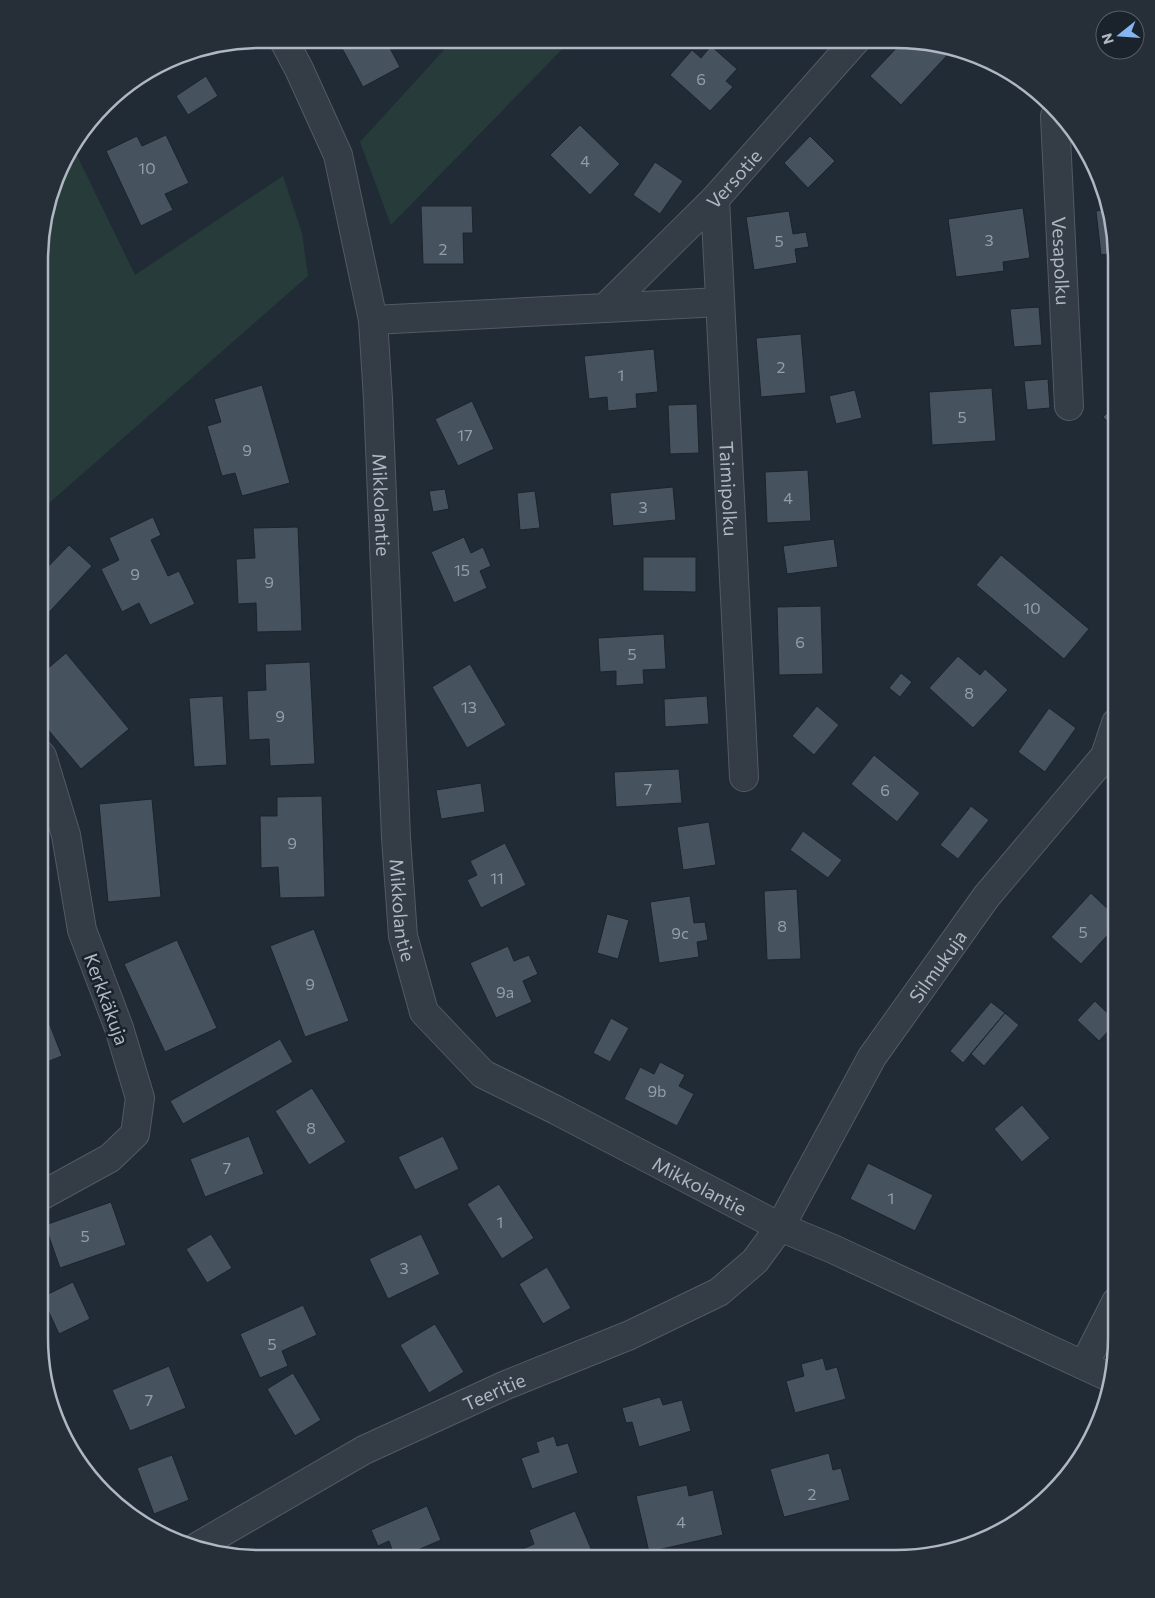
<svg xmlns="http://www.w3.org/2000/svg" width="1155" height="1598" viewBox="0 0 1155 1598" font-family="Commissioner,sans-serif">
<rect width="100%" height="100%" fill="#212b35"/>
<g fill="#273b3a">
<path d="M454,39L571,40L391,225L360,142Z"/>
<path d="M72,145L135,275L283,176L302,233L308,276L40,511L41,230L68,149Z"/>
</g>
<g fill="#47525f" stroke="#1c232d">
<path d="M337,39H385L400,67L363,87Z"/>
<path d="M903,41H925L954,48L901,105L870,76Z"/>
<path d="M711,46L737,69L726,81L733,87L710,111L670,75L692,50L701,58Z"/>
<path d="M206,76L218,96L188,115L176,96Z"/>
<path d="M580,125L620,164L590,195L550,155Z"/>
<path d="M166,135L189,183L165,194L173,210L141,226L106,151L137,136L142,146Z"/>
<path d="M810,136L835,161L808,188L784,163Z"/>
<path d="M655,162L683,181L660,214L633,195Z"/>
<path d="M421,206H472L473,233H463L464,264H423Z"/>
<path d="M1023,208L1030,258L1003,262L1004,271L956,277L948,219Z"/>
<path d="M1105,210L1115,253L1101,255L1096,211Z"/>
<path d="M789,211L793,234L806,232L809,247L795,249L797,263L754,270L746,217Z"/>
<path d="M1039,307L1042,345L1014,347L1010,309Z"/>
<path d="M801,334L806,393L761,397L756,338Z"/>
<path d="M654,349L658,392L636,394L637,408L608,411L607,397L589,399L584,356Z"/>
<path d="M1048,379L1050,408L1027,410L1024,381Z"/>
<path d="M262,385L290,483L242,496L235,473L222,476L207,426L221,422L214,399Z"/>
<path d="M992,388L996,441L932,445L929,392Z"/>
<path d="M855,390L862,418L836,424L829,396Z"/>
<path d="M472,401L494,449L458,466L435,419Z"/>
<path d="M1116,403V430L1103,417Z"/>
<path d="M697,404L699,453L670,454L668,405Z"/>
<path d="M808,470L811,521L767,523L765,472Z"/>
<path d="M673,487L676,520L613,526L610,493Z"/>
<path d="M445,489L449,509L433,512L429,491Z"/>
<path d="M535,491L540,528L520,530L517,493Z"/>
<path d="M153,517L161,535L151,540L168,576L179,571L195,604L150,625L139,603L122,612L101,569L119,560L109,538Z"/>
<path d="M298,527L302,631L257,632L256,603L238,604L236,559L255,558L253,528Z"/>
<path d="M464,537L471,553L483,547L491,566L480,571L487,588L454,603L431,552Z"/>
<path d="M834,539L838,567L787,574L783,546Z"/>
<path d="M69,545L92,566L40,622V575Z"/>
<path d="M1001,555L1089,629L1064,659L976,585Z"/>
<path d="M643,557H696V592L643,591Z"/>
<path d="M821,606L823,674L779,675L777,607Z"/>
<path d="M664,634L666,669L643,670L644,684L616,686V671L600,672L598,638Z"/>
<path d="M66,653L129,729L81,769L40,720V675Z"/>
<path d="M958,656L980,675L985,669L1008,690L973,728L929,688Z"/>
<path d="M310,662L315,764L270,766L269,739L249,740L247,691L266,690L265,664Z"/>
<path d="M470,664L506,725L467,748L432,687Z"/>
<path d="M901,673L912,682L900,697L889,688Z"/>
<path d="M223,696L227,765L194,767L189,698Z"/>
<path d="M707,696L709,724L665,727L664,699Z"/>
<path d="M817,706L839,725L814,755L792,736Z"/>
<path d="M1049,708L1076,728L1045,772L1018,752Z"/>
<path d="M874,755L920,793L897,822L851,784Z"/>
<path d="M679,769L682,803L616,807L614,772Z"/>
<path d="M481,783L485,812L441,819L436,790Z"/>
<path d="M322,796L325,897L280,898L278,867L261,868L260,816H277V797Z"/>
<path d="M152,799L161,897L108,902L99,804Z"/>
<path d="M971,806L989,820L958,859L940,845Z"/>
<path d="M709,822L716,865L683,870L677,827Z"/>
<path d="M803,831L842,860L828,878L790,850Z"/>
<path d="M505,843L526,885L481,908L467,880L477,875L470,861Z"/>
<path d="M797,889L801,959L767,960L764,891Z"/>
<path d="M1091,893L1116,917V926L1081,964L1051,937Z"/>
<path d="M690,896L694,923L705,922L708,940L697,942L699,957L659,963L650,902Z"/>
<path d="M607,914L629,920L618,959L597,953Z"/>
<path d="M314,929L349,1021L305,1037L270,946Z"/>
<path d="M177,940L217,1028L165,1052L124,964Z"/>
<path d="M508,946L514,961L529,955L538,974L523,981L532,1002L496,1018L470,963Z"/>
<path d="M1095,1001L1116,1021V1023L1099,1041L1077,1020Z"/>
<path d="M991,1002L1005,1013L963,1063L950,1051Z"/>
<path d="M1005,1013L1019,1025L984,1066L971,1054Z"/>
<path d="M46,1015L62,1056L39,1065V1017Z"/>
<path d="M611,1018L629,1028L610,1062L593,1053Z"/>
<path d="M280,1039L293,1062L183,1124L170,1101Z"/>
<path d="M660,1062L685,1075L679,1086L694,1094L677,1126L624,1099L640,1067L654,1074Z"/>
<path d="M312,1088L346,1142L309,1165L275,1111Z"/>
<path d="M1022,1105L1050,1138L1022,1162L994,1129Z"/>
<path d="M249,1136L264,1174L205,1197L190,1159Z"/>
<path d="M443,1136L459,1169L415,1190L398,1157Z"/>
<path d="M868,1163L933,1195L915,1231L850,1199Z"/>
<path d="M499,1184L534,1238L502,1259L467,1204Z"/>
<path d="M111,1202L126,1245L60,1268L45,1225Z"/>
<path d="M211,1234L232,1268L207,1283L186,1249Z"/>
<path d="M421,1234L440,1274L388,1299L369,1259Z"/>
<path d="M547,1267L571,1308L543,1324L519,1284Z"/>
<path d="M73,1282L90,1319L59,1334L42,1297Z"/>
<path d="M303,1305L317,1335L282,1351L288,1366L260,1378L240,1334Z"/>
<path d="M435,1324L464,1372L429,1393L400,1345Z"/>
<path d="M823,1358L826,1370L837,1367L846,1399L795,1413L786,1381L804,1376L801,1364Z"/>
<path d="M169,1366L186,1408L130,1431L112,1390Z"/>
<path d="M293,1373L321,1420L295,1436L267,1389Z"/>
<path d="M660,1397L663,1405L682,1400L691,1431L639,1447L632,1422L626,1423L622,1408Z"/>
<path d="M554,1436L557,1446L568,1443L578,1473L532,1489L521,1458L539,1452L536,1442Z"/>
<path d="M829,1453L833,1470L841,1468L850,1500L784,1517L770,1469Z"/>
<path d="M172,1455L189,1500L154,1514L137,1468Z"/>
<path d="M687,1485L689,1496L713,1490L723,1535L649,1552L636,1496Z"/>
<path d="M427,1506L441,1540L399,1558H395L389,1541L378,1546L371,1530Z"/>
<path d="M575,1511L595,1558H516L513,1553L534,1544L529,1530Z"/>
</g>
<g fill="none" stroke-linecap="round" stroke-linejoin="round">
<g stroke="#525a64" stroke-width="30">
<g id="minor">
<path id="s1" d="M283,39L299,69L338,155L373,320L378,399L396,838L403,936L424,1012L483,1074L556,1110L780,1227L833,1249L1111,1378"/>
<path id="s2" d="M1055,116L1069,406"/>
<path id="s3" d="M715,199L744,777"/>
<path d="M605,308L720,302"/>
<path id="s4" d="M373,320L605,308L715,199L856,40"/>
<path d="M39,1197L110,1158L135,1134L140,1098L119,1028L82,930L66,835L42,756L40,754"/>
<path d="M1084,1365L1116,1302"/>
<path id="s5" d="M195,1548L364,1450L506,1385L630,1335L719,1292L755,1261L780,1227L872,1057L986,897L1105,756L1116,723"/>
</g>
</g>
<use href="#minor" stroke="#343c46" stroke-width="28"/>
</g>
<g text-anchor="middle" dominant-baseline="central" stroke-width="5" stroke-linejoin="round" paint-order="stroke">
<g font-size="16" fill="#949eaa">
<text x="701" y="78">6</text>
<text x="585" y="160">4</text>
<text x="147" y="167">10</text>
<text x="989" y="239">3</text>
<text x="779" y="240">5</text>
<text x="443" y="248">2</text>
<text x="781" y="366">2</text>
<text x="621" y="374">1</text>
<text x="962" y="416">5</text>
<text x="465" y="434">17</text>
<text x="247" y="449">9</text>
<text x="788" y="497">4</text>
<text x="643" y="506">3</text>
<text x="462" y="569">15</text>
<text x="135" y="573">9</text>
<text x="269" y="581">9</text>
<text x="1032" y="607">10</text>
<text x="800" y="641">6</text>
<text x="632" y="653">5</text>
<text x="969" y="692">8</text>
<text x="469" y="706">13</text>
<text x="280" y="715">9</text>
<text x="648" y="788">7</text>
<text x="885" y="789">6</text>
<text x="292" y="842">9</text>
<text x="497" y="877">11</text>
<text x="782" y="925">8</text>
<text x="1083" y="931">5</text>
<text x="680" y="932">9c</text>
<text x="310" y="983">9</text>
<text x="505" y="991">9a</text>
<text x="657" y="1090">9b</text>
<text x="311" y="1127">8</text>
<text x="227" y="1167">7</text>
<text x="891" y="1197">1</text>
<text x="500" y="1221">1</text>
<text x="85" y="1235">5</text>
<text x="404" y="1267">3</text>
<text x="272" y="1343">5</text>
<text x="149" y="1399">7</text>
<text x="812" y="1493">2</text>
<text x="681" y="1521">4</text>
</g>
<g font-size="19" fill="#aeb7c3" stroke="#1a222b">
<text stroke="none"><textPath href="#s4" startOffset="415">Versotie</textPath></text>
<text stroke="none"><textPath href="#s2" startOffset="145">Vesapolku</textPath></text>
<text stroke="none"><textPath href="#s3" startOffset="290">Taimipolku</textPath></text>
<text stroke="none"><textPath href="#s1" startOffset="482">Mikkolantie</textPath></text>
<text stroke="none"><textPath href="#s1" startOffset="888">Mikkolantie</textPath></text>
<text stroke="none"><textPath href="#s5" startOffset="979">Silmukuja</textPath></text>
<text transform="translate(107 999) rotate(70)">Kerkkäkuja</text>
<text stroke="none"><textPath href="#s1" startOffset="1322">Mikkolantie</textPath></text>
<text stroke="none"><textPath href="#s5" startOffset="338">Teeritie</textPath></text>
</g>
</g>
<path d="M0 0H1155V1598H0ZM260 48H896A212 212 0 0 1 1108 260V1338A212 212 0 0 1 896 1550H260A212 212 0 0 1 48 1338V260A212 212 0 0 1 260 48Z" fill="#262e37" fill-rule="evenodd"/>
<path fill="none" stroke="#aeb7c3" stroke-width="2.5" d="M260 48H896A212 212 0 0 1 1108 260V1338A212 212 0 0 1 896 1550H260A212 212 0 0 1 48 1338V260A212 212 0 0 1 260 48Z"/>
<g transform="translate(1120 35) rotate(253)"><circle r="24" fill="#1a222b" stroke="#555e68"/>
<path d="M0-4L9 19L0 12L-9 19Z" fill="#85b4f1"/>
<text y="-8" font-size="14" font-weight="bold" text-anchor="middle" fill="#aeb7c3">N</text>
</g>
</svg>
